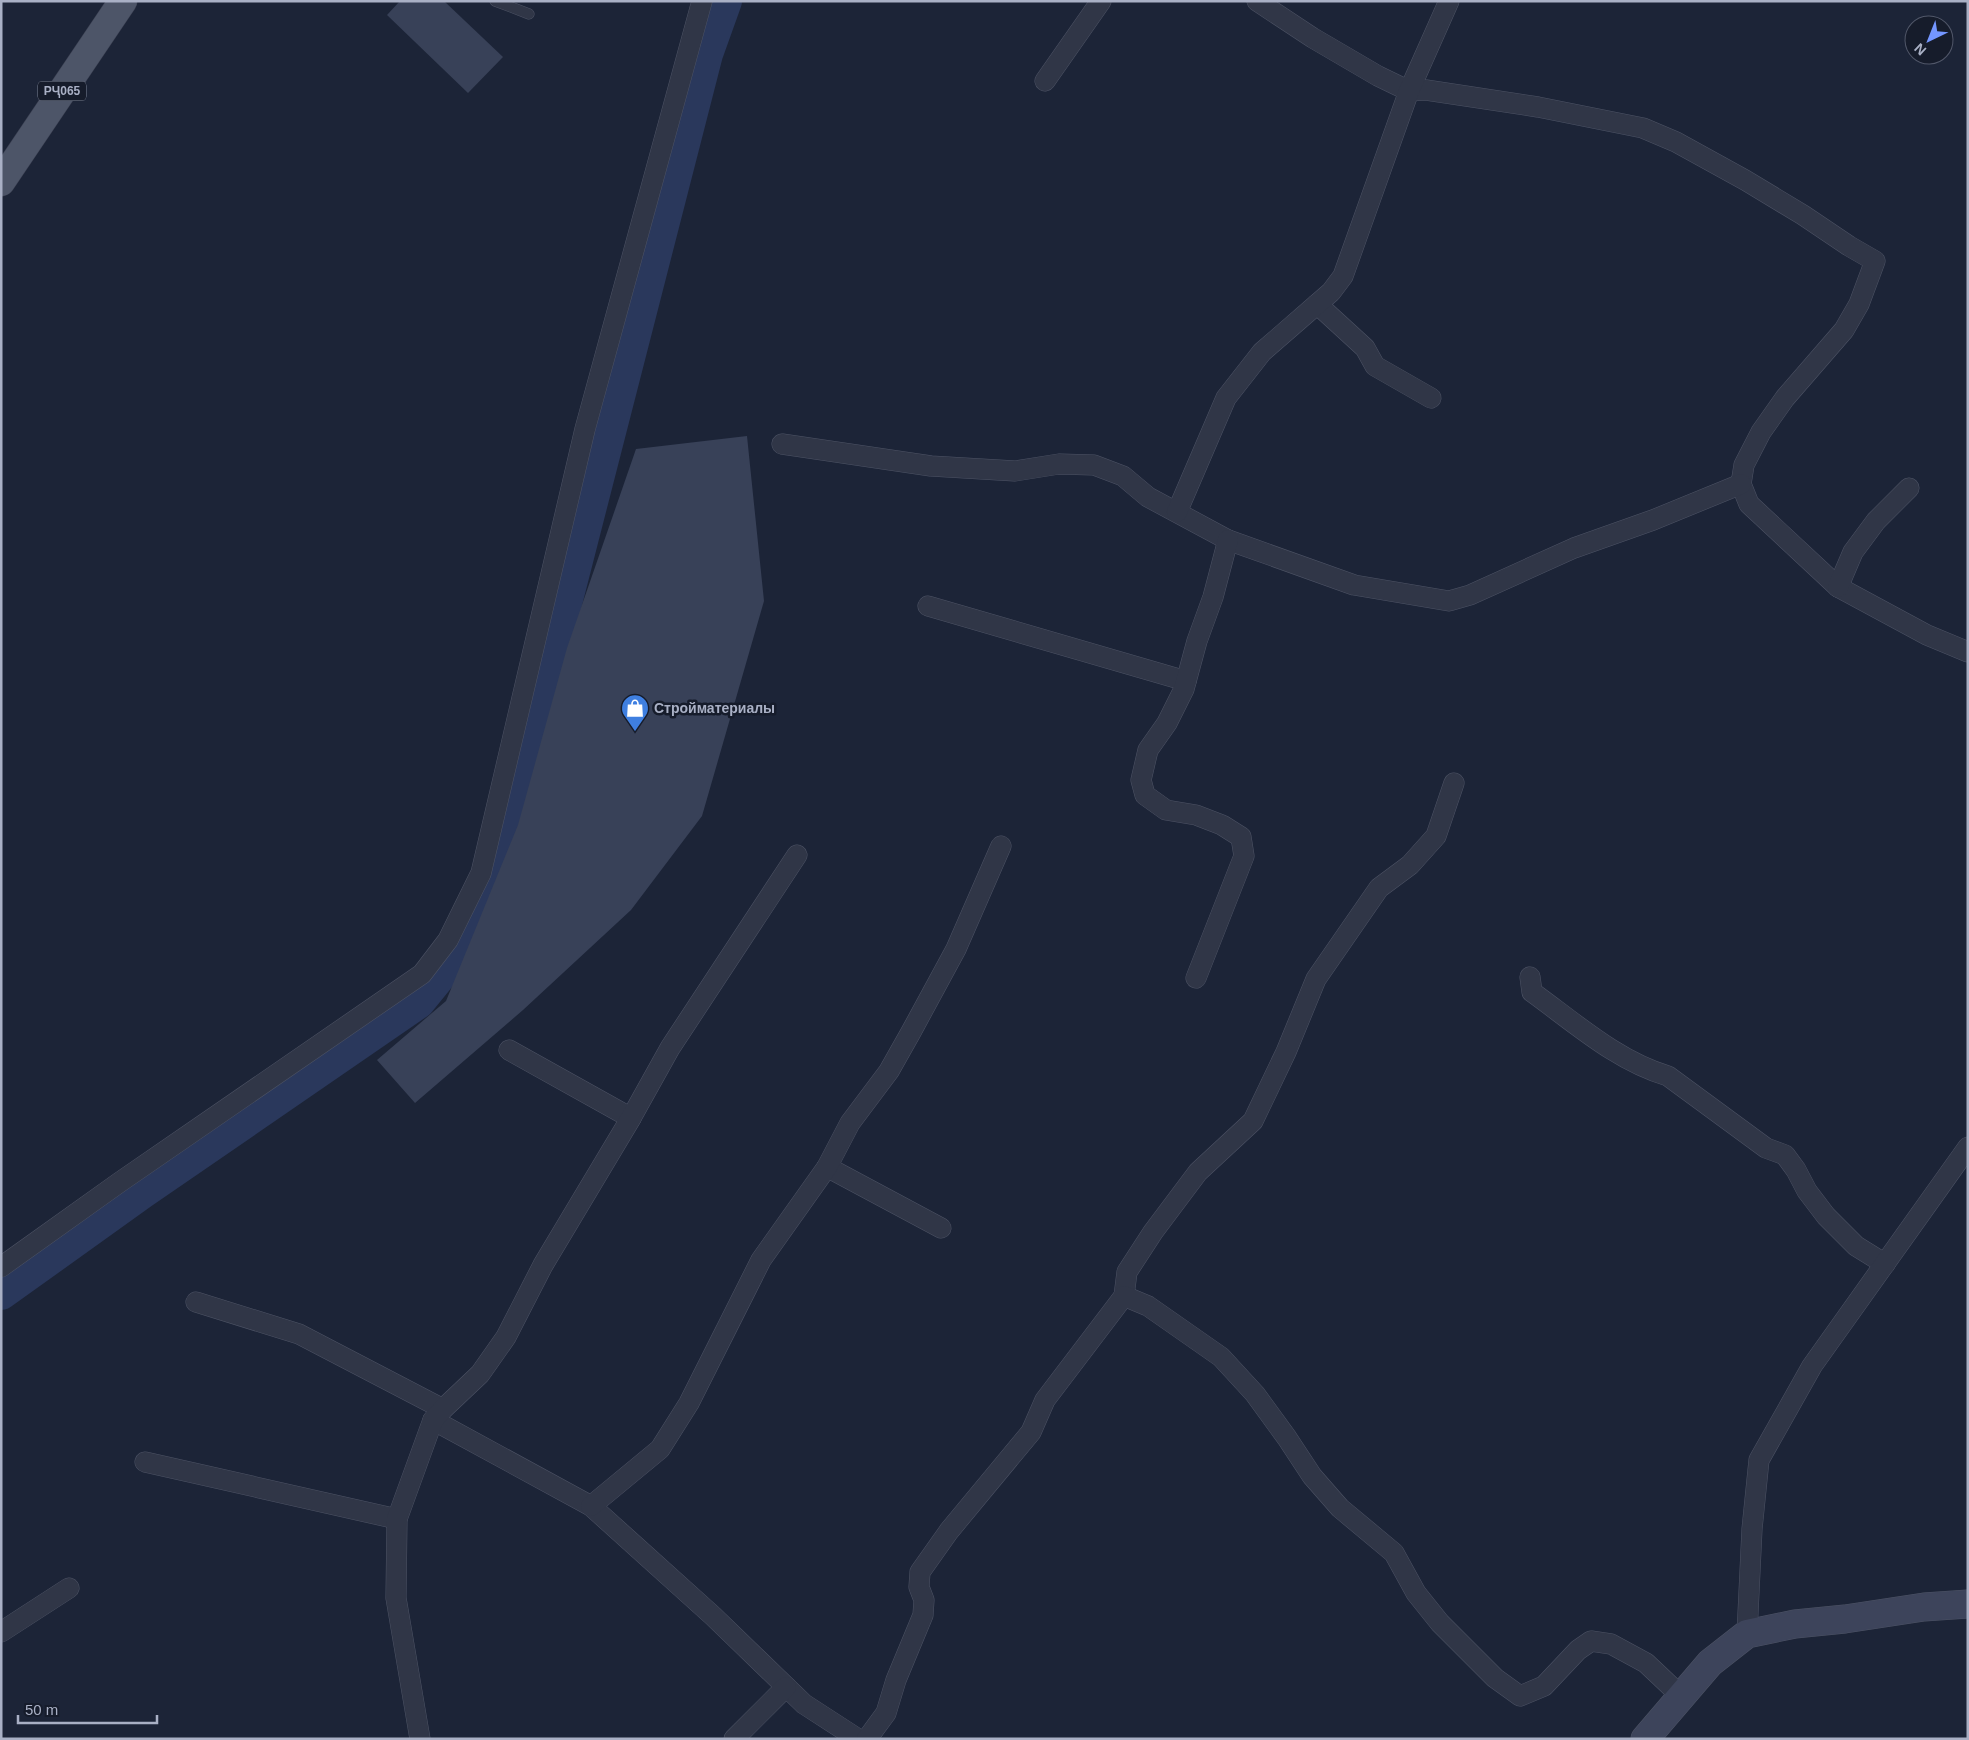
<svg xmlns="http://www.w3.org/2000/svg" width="1969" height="1740" viewBox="0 0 1969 1740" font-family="Helvetica,sans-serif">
<rect width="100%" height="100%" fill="#1c2437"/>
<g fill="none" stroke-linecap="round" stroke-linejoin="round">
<path stroke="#2a385c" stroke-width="34" d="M1,1293L142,1192L418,1002L462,948L490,884L523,767L706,54L725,1"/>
</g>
<g fill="#384158">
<path d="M400,1H444L503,57L468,93L387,15Z"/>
<path d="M747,436L764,601L702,816L631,910L523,1010L415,1103L377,1060L446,1001L518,825L567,648L636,449Z"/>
</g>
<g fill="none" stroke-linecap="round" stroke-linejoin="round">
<g stroke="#4d5365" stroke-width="11">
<path id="lane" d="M495,1L529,14"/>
</g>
<g stroke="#4d5365" stroke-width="21">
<g id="street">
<path d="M1257,1L1313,38L1378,76L1409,91L1426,90L1538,107L1643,128L1676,142L1745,180L1803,215L1849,246L1875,261L1859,304L1844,330L1785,398L1761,432L1744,465L1741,484L1749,504L1838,587L1927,635L1968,652"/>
<path d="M1045,81L1101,1"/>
<path d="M1317,304L1365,348L1375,366L1431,398"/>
<path d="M782,444L931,466L1015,471L1059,464L1094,465L1123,476L1148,497L1228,540L1354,585L1449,601L1470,595L1574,548L1653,520L1741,484"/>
<path d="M1177,512L1226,398L1262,352L1331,292L1343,276L1409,91L1449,1"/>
<path d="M1838,587L1853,552L1876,521L1909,488"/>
<path d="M928,606L1186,681"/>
<path d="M1530,977L1532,992C1575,1023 1617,1061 1668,1076L1766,1148L1785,1155L1796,1170L1807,1191L1826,1216L1856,1246L1885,1264"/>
<path d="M1196,978L1244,856L1241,837L1222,825L1196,815L1166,810L1145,795L1141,780L1148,750L1167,723L1184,689L1197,641L1213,597L1228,540"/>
<path d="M509,1050L631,1118"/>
<path d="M827,1167L941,1228"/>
<path d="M1,1267L120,1182L422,974L448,940L481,873L585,429L702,1"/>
<path d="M1124,1296L1127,1272L1153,1232L1198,1172L1253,1121L1286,1052L1316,979L1379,888L1410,865L1436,836L1454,783"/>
<path d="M196,1302L299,1334L443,1409"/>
<path d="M433,1420L591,1506L713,1616L804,1704L858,1739"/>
<path d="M145,1462L397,1519"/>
<path d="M591,1506L660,1449L689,1403L761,1260L827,1167L850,1123L889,1071L911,1032L956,949L1001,846"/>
<path d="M1,1632L69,1588"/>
<path d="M1747,1634L1752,1529L1759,1460L1812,1366L1968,1147"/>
<path d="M420,1739L396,1598L397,1519L433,1420L443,1409L480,1374L506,1337L543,1265L631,1118L670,1048L797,855"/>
<path d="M734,1739L786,1687"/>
<path d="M867,1739L886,1713L896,1680L923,1615L924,1600L919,1587L920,1572L949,1531L1031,1432L1045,1400L1124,1296L1148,1306L1221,1357L1255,1394L1287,1438L1312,1476L1340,1508L1394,1553L1416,1593L1440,1623L1495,1678L1520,1696L1544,1686L1578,1650L1591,1641L1611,1644L1646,1663L1682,1697"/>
</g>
</g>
<g stroke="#4d5365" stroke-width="29">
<path id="secondary" d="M1645,1739L1710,1663L1747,1634L1795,1624L1845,1619L1924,1607L1968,1604"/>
</g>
<g stroke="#393f50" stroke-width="29">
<path id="primary" d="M1,182L123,1"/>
</g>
<use href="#lane" stroke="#303647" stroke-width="10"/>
<use href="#street" stroke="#303647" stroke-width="20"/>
<use href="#secondary" stroke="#3d445b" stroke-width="28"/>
<use href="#primary" stroke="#4d5568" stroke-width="28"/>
</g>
<defs>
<g id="shop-pin" transform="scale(1.4375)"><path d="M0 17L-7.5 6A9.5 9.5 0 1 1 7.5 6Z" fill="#3f7fe0" stroke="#161c2b"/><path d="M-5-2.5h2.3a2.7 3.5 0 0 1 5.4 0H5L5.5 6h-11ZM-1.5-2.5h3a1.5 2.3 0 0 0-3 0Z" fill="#fff"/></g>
</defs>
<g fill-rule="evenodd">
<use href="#shop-pin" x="635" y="708"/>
</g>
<g text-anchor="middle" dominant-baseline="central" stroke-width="5" stroke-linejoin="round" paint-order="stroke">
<rect fill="#161c2b" stroke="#7d8497" stroke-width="1" x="38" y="81.5" width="48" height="19" rx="4"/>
<g font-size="12" font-weight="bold" fill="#a9b0c5">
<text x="62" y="91">РҶ065</text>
</g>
<g font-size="14" font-weight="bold" fill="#a9b0c5" stroke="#161c2b" text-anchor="start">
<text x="654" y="708">Стройматериалы</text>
</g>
</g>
<rect width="1969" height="1740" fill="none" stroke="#a9b0c5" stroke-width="5"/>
<g transform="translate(1929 40) rotate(223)"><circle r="24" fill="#161c2b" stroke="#515769"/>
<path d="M0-4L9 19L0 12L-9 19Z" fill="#7496ff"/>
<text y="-8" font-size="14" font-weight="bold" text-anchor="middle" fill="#a9b0c5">N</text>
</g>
<path d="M18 1715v8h139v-8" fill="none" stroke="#a9b0c5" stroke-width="2.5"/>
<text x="25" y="1715" font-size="15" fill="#a9b0c5" stroke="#161c2b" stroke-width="4" paint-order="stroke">50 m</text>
</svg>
